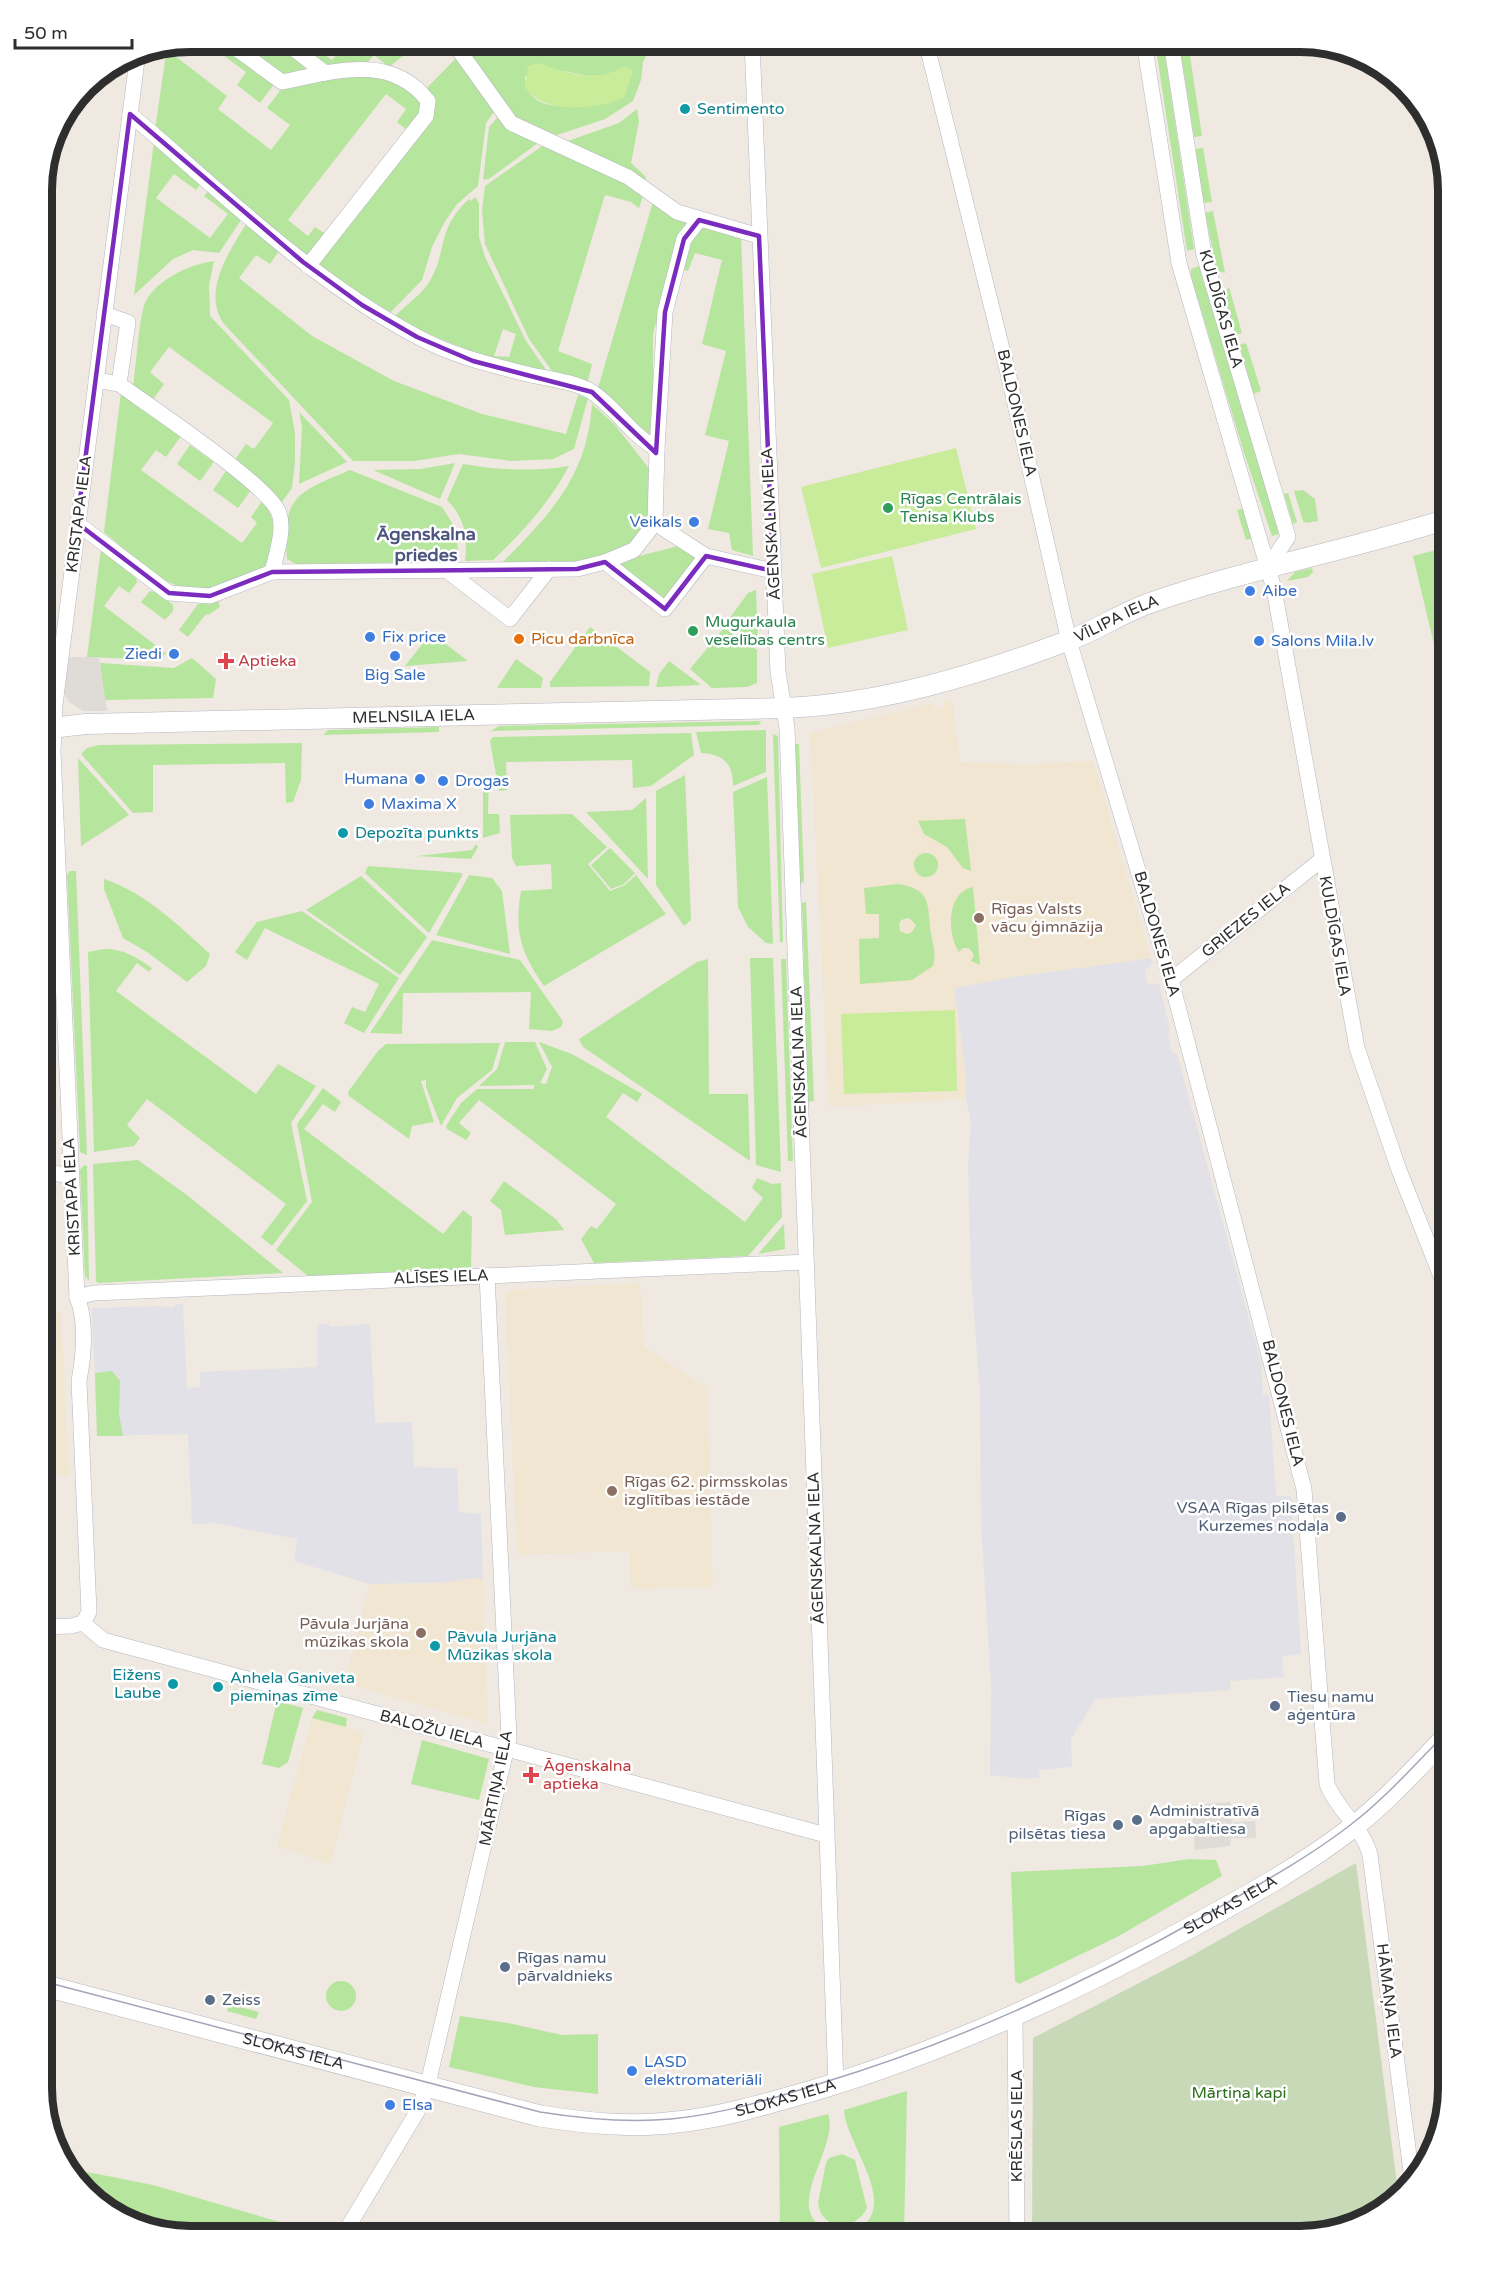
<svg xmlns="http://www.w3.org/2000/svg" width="1490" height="2279" viewBox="0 0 1490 2279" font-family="'Varela Round',sans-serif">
<rect width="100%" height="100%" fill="#efe9e1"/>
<g fill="#e3e1e8">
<path d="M1151,958L1153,962L1145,971L1147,983L1159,984L1170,1029L1168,1035L1172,1053L1177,1054L1261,1363L1263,1395H1269L1276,1496H1291L1301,1654L1282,1656L1284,1677L1230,1681V1690L1095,1699L1071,1739L1072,1767L1039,1770L1040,1777L1028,1779L990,1775L991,1686L981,1523L980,1392L971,1275L968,1167L971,1121L966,1099L965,1069L954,988L1012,977Z"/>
<path d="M177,1304H183L187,1388L200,1387V1372L317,1367V1325L328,1324L331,1327L370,1324L375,1423L412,1422L414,1467L457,1468L459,1512L481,1514L483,1579L442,1583L370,1584L294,1561L297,1539L215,1523L192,1524L188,1434L97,1436L92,1308L157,1306L173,1308Z"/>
</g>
<g fill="#f0e6d1">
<path d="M952,699L960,762L1028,764L1093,761L1151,958L1012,977L954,988L965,1069L966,1099L829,1107L810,733L933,703L935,710L940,709L944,708L943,701Z"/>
<path d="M640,1283L644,1347L707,1388L713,1587L631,1589L629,1551L517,1555L505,1295L510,1290Z"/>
<path d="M61,1312L69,1475L42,1476V1314Z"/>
<path d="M475,1578L483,1579L488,1724L345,1683L370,1584L442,1583Z"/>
<path d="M312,1718L364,1732L330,1864L277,1846Z"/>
</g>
<g fill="#b6e59e" fill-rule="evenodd">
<path d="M232,42H278L312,69L281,79Z"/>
<path d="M346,42H410L408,52L389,67L374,55L367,63C335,66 331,71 305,50L310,44L332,60Z"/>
<path d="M461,42H653L643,62L641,80L633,101L605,119L554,136L511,116ZM626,66L609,103C581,106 525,117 525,76L558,70L594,77L615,72Z"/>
<path d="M1155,42H1163L1194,249L1187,251Z"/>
<path d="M1179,42H1188L1202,136L1194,137Z"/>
<path d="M184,43L175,56L227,96L218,109L271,150L290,125L267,108L282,88L366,74L406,86L424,108L408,131L397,122L406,109L386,94L288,220L308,236L315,227L327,235L307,261L155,130L167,47Z"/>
<path d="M229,49L275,83L260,103L237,85L246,72L224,56Z"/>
<path d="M456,58L494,112L486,123L478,186L457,204L444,223L432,247L422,280L388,315L312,265L424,126V91Z"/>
<path d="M637,109L639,121L631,163L646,177L645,185L565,142L619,123Z"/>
<path d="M498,117L542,140L489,179L483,180L489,127Z"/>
<path d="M154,142L202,182L196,190L174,174L156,198L210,238L228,214L204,196L210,189L243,217L219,253L193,250L173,259L134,295Z"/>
<path d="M545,144L644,193L639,208L631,202L605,195L558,351L592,364L587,385L555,375L529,339L485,244L482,210L485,186Z"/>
<path d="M1203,148L1212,202L1203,203L1195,149Z"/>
<path d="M475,197L479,203V237L485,257L526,341L549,374C494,361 444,343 394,317C405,306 422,294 430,281C448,249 436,230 469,199L471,201ZM503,329L516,334L509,357L494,356Z"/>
<path d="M653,202L692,221L680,238L653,334V438L598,388Z"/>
<path d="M1213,211L1225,273L1217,271L1205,213Z"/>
<path d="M248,221L281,248L270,264L256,255L239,278L312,336L394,381L482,414L566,434L578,395L588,398L574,449L553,459L511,461L459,454L414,461H353L224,324C201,291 230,250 248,221Z"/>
<path d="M702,224L741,236L753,556L732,550L729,533L708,529L729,441L705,435L726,351L702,344L722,260L695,253L688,271L678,269L688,239Z"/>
<path d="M214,261L209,285L210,316L289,400L295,433V462L292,488L279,506L234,461L246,444L254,449L273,423L169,347L150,372L164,384L152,401L133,386C136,367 139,318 145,303C156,279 191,264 214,261Z"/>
<path d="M1199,266L1280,534L1272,536L1244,453L1191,276V269Z"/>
<path d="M1229,287L1242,333L1235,335L1222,295Z"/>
<path d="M1246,343L1261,391L1253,394L1239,345Z"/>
<path d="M121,392L181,436L166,457L156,450L141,470L242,543L257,523L251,517L263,500C279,527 278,543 263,571C242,578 214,592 192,589C158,586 129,552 104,532Z"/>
<path d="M592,404L615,425L651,471L649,519L631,543L601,558L553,564L503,562C551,513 587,477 592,404Z"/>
<path d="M299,412L347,462L299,484L302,428Z"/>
<path d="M190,445L214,462L200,481L177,464Z"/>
<path d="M455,463L440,499L373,470L420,469Z"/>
<path d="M463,464C498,470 533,472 569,466C549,503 523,532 493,560L465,561C468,537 465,518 447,500Z"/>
<path d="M350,470L442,507L456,529L459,562L296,564L287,559C282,496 296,493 350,470Z"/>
<path d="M226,471L251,490L238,508L213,490Z"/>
<path d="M1303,490L1315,499L1318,521L1306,523L1303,521L1294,491Z"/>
<path d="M1288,493L1297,522L1293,524L1284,494Z"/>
<path d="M1245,508L1254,538L1246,540L1237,510Z"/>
<path d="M678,546L701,557L663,606L609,564Z"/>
<path d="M1448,547V703L1413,556Z"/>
<path d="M101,549L136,577L137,582L129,593L119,586L104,606L166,653L160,660L87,657Z"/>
<path d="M1312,568L1313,572L1308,577L1287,581L1295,572Z"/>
<path d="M756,590L758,646L726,623L748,593Z"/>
<path d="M150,591L160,593L173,605V611L165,620L141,602Z"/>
<path d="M218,601L220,607L208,615L206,614L188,637L179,630L198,604Z"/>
<path d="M590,627L650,672L649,686L550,687V682Z"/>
<path d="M724,628L757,650V683L747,687L712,688L690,669Z"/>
<path d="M431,633L468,661L405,666Z"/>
<path d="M192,658L216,679L213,698L104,700L100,663L174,668Z"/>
<path d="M516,659L543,678L541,688H497Z"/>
<path d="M669,661L701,685L656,687L659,674Z"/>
<path d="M761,721L759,725L491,731L499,726Z"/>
<path d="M439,727V732L323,735L328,730Z"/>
<path d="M766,730V772L733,786C733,764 724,754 701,753L696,732Z"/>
<path d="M691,733L694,755L651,786L633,788L632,760L506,762L507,790L499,791L490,741L493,737Z"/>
<path d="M773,734L778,736L783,942H780Z"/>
<path d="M302,743L301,780L293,802L286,803L285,763L153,765V812L133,813L81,754L87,748L99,745Z"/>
<path d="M795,744H799L804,881L800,884Z"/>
<path d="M78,758L129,815L81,846Z"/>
<path d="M685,775L691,920L684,926L656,885V791Z"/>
<path d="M767,777L773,944L766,943L748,927L738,907L733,792Z"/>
<path d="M1448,779V876L1438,842Z"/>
<path d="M483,780H489L488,814H499L500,833L483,838Z"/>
<path d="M646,798L648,879L586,812L632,810Z"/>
<path d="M572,814L607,847L588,864L610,891L625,885L636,875L666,914L544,986C521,953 514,931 521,891L552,889L551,864L516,866L512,858L510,815Z"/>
<path d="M965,819L971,871L963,868L947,847L924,834L918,821Z"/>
<path d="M476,844L478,847L471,859L417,856L472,850Z"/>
<path d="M610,848L635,873L624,884L611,889L591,865Z"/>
<circle cx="926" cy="865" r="12"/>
<path d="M368,866L462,873V876L429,933L365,873Z"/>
<path d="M70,871H76L87,1155L80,1152L67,875Z"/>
<path d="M469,875L492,878L502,891L510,954L436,935Z"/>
<path d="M361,876L427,937L400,975L306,910Z"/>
<path d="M104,879C146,893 178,925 210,954L206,966L187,982L147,952L123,938L104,889Z"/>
<path d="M898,884C929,889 928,901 930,928C932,943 937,950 933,966L912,980L860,984L859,939L879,938V914H866L864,888ZM909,918L916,925L912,932L907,934L900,931L899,925L901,920Z"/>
<path d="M973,887L980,965L971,961L974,955L969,948H963L959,952C947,934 946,892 973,887Z"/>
<path d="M806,902L814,1101L808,1102L802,903Z"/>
<path d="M302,911L399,978L364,1033L344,1023L352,1007L365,1012L379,984L265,928L247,960L235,952L257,922Z"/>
<path d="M432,940L520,960L560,1017L563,1022L561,1027L552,1031L529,1029L531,992L403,993L402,1034L370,1033Z"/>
<path d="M104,949C124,949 136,957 152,968L149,972L137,963L116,991L256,1094L278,1064L316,1086L291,1123L307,1201L272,1246L261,1237L286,1204L147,1099L127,1125L140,1138L134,1146L94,1152L88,952Z"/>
<path d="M750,958H773L781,1172L756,1165Z"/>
<path d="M708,959L709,1094H748L750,1161L583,1047L579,1039L697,962Z"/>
<path d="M781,959H786L793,1161H788Z"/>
<path d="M505,1042H535L547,1069L540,1083L546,1084L552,1067L539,1042L572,1054L642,1094L637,1102L623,1093L606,1117L745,1222L763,1198L752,1188L757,1178L772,1184L781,1183L782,1217L748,1256L594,1263L581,1239L591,1226L597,1229L616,1204L479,1100L459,1123L471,1133L466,1140L447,1129L446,1126L461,1103L477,1089H534V1085L479,1086L497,1069Z"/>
<path d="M500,1043L492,1070L457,1098L441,1126L426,1087V1080L421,1081L434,1122L412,1126L409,1139L349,1096L348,1092L378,1051L386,1044Z"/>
<path d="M323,1088L341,1102L335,1112L323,1104L304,1129L443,1234L463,1210L472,1217L471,1269L308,1276L276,1250L312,1202L297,1124Z"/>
<path d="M138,1160L187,1195L283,1273L98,1283L96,1281L93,1164Z"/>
<path d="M87,1165L89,1281L85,1276L80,1170L83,1166Z"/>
<path d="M504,1181L556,1219L564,1230L505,1235L501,1210L490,1201Z"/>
<path d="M784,1224L785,1249L758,1254Z"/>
<path d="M112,1371L120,1381L119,1414L123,1436H97L95,1373Z"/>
<path d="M277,1701L303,1708L288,1762L279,1768L262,1764Z"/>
<path d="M317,1710L347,1718L346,1727L312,1718Z"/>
<path d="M422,1740L489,1759L479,1800L411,1784Z"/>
<path d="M1189,1859L1216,1860L1222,1876L1117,1937L1019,1984L1015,1981L1011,1872L1143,1866Z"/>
<circle cx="341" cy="1996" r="15"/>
<path d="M229,2004L259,2012L256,2019L227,2011Z"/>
<path d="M460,2016L508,2023L562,2035L598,2034V2094L534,2087L449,2067Z"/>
<path d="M907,2091L904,2237H847V2234C909,2214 846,2147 844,2110Z"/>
<path d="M828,2114C839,2143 793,2195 815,2221C821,2229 831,2232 837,2237H780L779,2127Z"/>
<path d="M842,2154L855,2160L867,2208C856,2231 822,2232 818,2203L826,2163L829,2158Z"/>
<path d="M67,2168L153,2185L314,2232L311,2237H182L116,2217Z"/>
</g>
<path fill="#c8d9b8" d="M1356,1863L1398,2192L1373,2217L1299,2237H1032L1033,2038L1191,1956Z"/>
<g fill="#c9ec9a">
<path d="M539,63C569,74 596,83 626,66L633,71L624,98C594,109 545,116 525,87L528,66Z"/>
<path d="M956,448L976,529L821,568L801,487Z"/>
<path d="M892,556L908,630L828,648L812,574Z"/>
<path d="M955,1010L957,1091L844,1094L841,1014Z"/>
</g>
<g fill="#dfdcd8">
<path d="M66,657H99L107,711H83L69,702L64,693Z"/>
<path d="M1230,1802L1232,1822L1255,1821L1256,1838H1231L1230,1846L1195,1850L1191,1805Z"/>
</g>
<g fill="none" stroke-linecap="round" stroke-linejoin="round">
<g stroke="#b4b7c1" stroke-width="16">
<g id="minor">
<path d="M227,42L282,82C332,72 391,52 428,101L426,116L308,266"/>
<path d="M285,42L325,73"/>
<path d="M453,42L511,123L628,177L677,212L759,236"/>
<path d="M752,42L778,672L787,728L836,2084"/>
<path d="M926,42L1009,377L1069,641L1171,980L1304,1489L1327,1784C1337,1810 1364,1829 1370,1855L1412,2179"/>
<path d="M1144,42L1179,263L1274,589L1357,1048L1399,1170L1448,1294"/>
<path d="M1171,42L1204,255L1288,537L1269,566"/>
<path d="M130,114C222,192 309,279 416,336C452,356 491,365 531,375C550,379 575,382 592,392C616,408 631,435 657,449L655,523L706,556L773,571"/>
<path d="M104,314L128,322L119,384"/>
<path d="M96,380L119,384C148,405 270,486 279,513C285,530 276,555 272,572L577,569L605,562"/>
<path d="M657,449L665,312L684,239L699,220"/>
<path d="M77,523L169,593L210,596L272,572"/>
<path d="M655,523L634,550L605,562L665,609L706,556"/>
<path d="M446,570L510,619L549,569"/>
<path d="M1171,980L1321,860"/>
<path d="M42,1171L70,1176"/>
<path d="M77,1297L94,1293L806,1262"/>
<path d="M83,1623L89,1612L79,1381C84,1354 87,1322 77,1297L53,751L55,705L138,52"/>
<path d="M83,1623L103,1640L826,1835"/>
<path d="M42,1627L71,1626L83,1623"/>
<path d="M1015,2016L1017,2237"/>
<path d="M342,2237L417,2112L427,2088L509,1738L487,1275"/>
</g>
</g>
<g stroke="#b4b7c1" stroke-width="21">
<g id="tertiary">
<path id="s1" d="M42,729L86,724L785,708C881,704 977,675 1067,641C1096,631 1121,613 1150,603C1248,569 1349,550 1448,519"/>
</g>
</g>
<g stroke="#b4b7c1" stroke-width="22">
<g id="secondary">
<path id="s2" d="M42,1985L540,2116C586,2123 631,2128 677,2122C724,2117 770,2103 815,2090C948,2050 1072,1993 1193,1926C1248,1896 1303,1866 1353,1827C1388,1800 1417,1767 1448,1735"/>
</g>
</g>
<use href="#minor" stroke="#fff" stroke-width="15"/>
<use href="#tertiary" stroke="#fff" stroke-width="20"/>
<use href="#secondary" stroke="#fff" stroke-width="21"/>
<path stroke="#a3a6b8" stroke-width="1.5" d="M42,1981L540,2112C584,2119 627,2123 671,2119C724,2114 775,2098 825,2082C960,2041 1088,1982 1211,1912C1258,1885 1306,1859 1349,1826C1385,1799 1416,1763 1448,1731"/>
</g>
<path fill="none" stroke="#7b2cbf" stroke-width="4.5" stroke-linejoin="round" d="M130,114L303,262L362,305L417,337L473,361L592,392L656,453L665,312L684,239L699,220L759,236L773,571L706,556L665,609L605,562L577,569L272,572L210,596L169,593L77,523Z"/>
<g fill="#0f9aa8" stroke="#fff" stroke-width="2">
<circle cx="685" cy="109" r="6"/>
<circle cx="343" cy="833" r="6"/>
<circle cx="435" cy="1646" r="6"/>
<circle cx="173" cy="1684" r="6"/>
<circle cx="218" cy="1687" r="6"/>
</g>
<g fill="#2e9e5b" stroke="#fff" stroke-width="2">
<circle cx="888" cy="508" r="6"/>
<circle cx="693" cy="631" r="6"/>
</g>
<g fill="#3f7fe0" stroke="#fff" stroke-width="2">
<circle cx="694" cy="522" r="6"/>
<circle cx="1250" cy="591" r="6"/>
<circle cx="370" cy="637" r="6"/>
<circle cx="1259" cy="641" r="6"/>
<circle cx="174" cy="654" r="6"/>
<circle cx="395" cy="656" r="6"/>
<circle cx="420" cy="779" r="6"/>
<circle cx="443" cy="781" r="6"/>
<circle cx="369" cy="804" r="6"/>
<circle cx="632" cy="2071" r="6"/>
<circle cx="390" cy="2105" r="6"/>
</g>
<circle fill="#e8710a" stroke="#fff" stroke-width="2" cx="519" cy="639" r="6"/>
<g fill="#e0444e" stroke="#fff" stroke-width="2">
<path d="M223 652h6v6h6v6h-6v6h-6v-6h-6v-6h6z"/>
<path d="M528 1766h6v6h6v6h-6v6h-6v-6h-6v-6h6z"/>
</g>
<g fill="#8d6e63" stroke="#fff" stroke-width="2">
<circle cx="979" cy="918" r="6"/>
<circle cx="612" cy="1491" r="6"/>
<circle cx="421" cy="1633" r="6"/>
</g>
<g fill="#5c6f8a" stroke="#fff" stroke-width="2">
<circle cx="1341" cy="1517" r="6"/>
<circle cx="1275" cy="1706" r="6"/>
<circle cx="1137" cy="1820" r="6"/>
<circle cx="1118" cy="1825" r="6"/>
<circle cx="505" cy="1967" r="6"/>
<circle cx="210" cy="2000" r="6"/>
</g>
<g text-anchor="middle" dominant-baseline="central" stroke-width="5" stroke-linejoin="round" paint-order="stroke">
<g font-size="16" fill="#0d838f" stroke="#fff" text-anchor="start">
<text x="697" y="109">Sentimento</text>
<text x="355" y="833">Depozīta punkts</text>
<text x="447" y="1637">Pāvula Jurjāna<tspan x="447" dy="18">Mūzikas skola</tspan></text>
<text x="161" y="1675" text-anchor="end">Eižens<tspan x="161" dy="18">Laube</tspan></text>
<text x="230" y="1678">Anhela Ganiveta<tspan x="230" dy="18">piemiņas zīme</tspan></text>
</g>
<g font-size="16" fill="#2e2e2e" stroke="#fff">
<text transform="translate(1221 309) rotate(74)">KULDĪGAS IELA</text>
<text transform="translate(1017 413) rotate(77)">BALDONES IELA</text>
<text transform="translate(79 514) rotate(-83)">KRISTAPA IELA</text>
<text transform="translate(771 524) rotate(-93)">ĀGENSKALNA IELA</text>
<text stroke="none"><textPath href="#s1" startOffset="1089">VĪLIPA IELA</textPath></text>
<text stroke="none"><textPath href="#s1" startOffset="372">MELNSILA IELA</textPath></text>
<text transform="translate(1246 920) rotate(-39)">GRIEZES IELA</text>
<text transform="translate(1157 934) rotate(74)">BALDONES IELA</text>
<text transform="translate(1335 936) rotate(80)">KULDĪGAS IELA</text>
<text transform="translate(799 1062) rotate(-92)">ĀGENSKALNA IELA</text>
<text transform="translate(72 1197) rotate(-93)">KRISTAPA IELA</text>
<text transform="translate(441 1277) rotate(-2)">ALĪSES IELA</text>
<text transform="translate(1283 1403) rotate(76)">BALDONES IELA</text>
<text transform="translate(816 1548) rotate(-92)">ĀGENSKALNA IELA</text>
<text transform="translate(432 1729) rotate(15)">BALOŽU IELA</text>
<text transform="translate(496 1788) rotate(-79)">MĀRTIŅA IELA</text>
<text stroke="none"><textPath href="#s2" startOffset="1250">SLOKAS IELA</textPath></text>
<text transform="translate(1389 2001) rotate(83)">HĀMAŅA IELA</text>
<text stroke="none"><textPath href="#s2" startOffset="260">SLOKAS IELA</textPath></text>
<text stroke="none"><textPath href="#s2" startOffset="764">SLOKAS IELA</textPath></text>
<text transform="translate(1017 2126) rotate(-90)">KRĒSLAS IELA</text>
</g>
<g font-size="16" fill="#27864d" stroke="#fff" text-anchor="start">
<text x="900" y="499">Rīgas Centrālais<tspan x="900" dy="18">Tenisa Klubs</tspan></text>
<text x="705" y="622">Mugurkaula<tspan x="705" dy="18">veselības centrs</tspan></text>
</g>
<g font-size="16" fill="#366cbe" stroke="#fff" text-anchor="start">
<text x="682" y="522" text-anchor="end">Veikals</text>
<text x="1262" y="591">Aibe</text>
<text x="382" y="637">Fix price</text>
<text x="1271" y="641">Salons Mila.lv</text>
<text x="162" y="654" text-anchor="end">Ziedi</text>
<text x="395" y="675" text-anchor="middle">Big Sale</text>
<text x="408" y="779" text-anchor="end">Humana</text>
<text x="455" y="781">Drogas</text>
<text x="381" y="804">Maxima X</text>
<text x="644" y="2062">LASD<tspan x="644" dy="18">elektromateriāli</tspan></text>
<text x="402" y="2105">Elsa</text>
</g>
<g font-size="16" fill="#c56008" stroke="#fff" text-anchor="start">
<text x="531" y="639">Picu darbnīca</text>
</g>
<g font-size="16" fill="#be3a42" stroke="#fff" text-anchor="start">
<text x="238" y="661">Aptieka</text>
<text x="543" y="1766">Āgenskalna<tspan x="543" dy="18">aptieka</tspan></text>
</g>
<g font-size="16" fill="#785e54" stroke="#fff" text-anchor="start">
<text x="991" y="909">Rīgas Valsts<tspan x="991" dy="18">vācu ģimnāzija</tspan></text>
<text x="624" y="1482">Rīgas 62. pirmsskolas<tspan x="624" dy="18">izglītības iestāde</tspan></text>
<text x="409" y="1624" text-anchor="end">Pāvula Jurjāna<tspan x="409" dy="18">mūzikas skola</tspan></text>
</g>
<g font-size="16" fill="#4e5e75" stroke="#fff" text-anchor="start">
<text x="1329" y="1508" text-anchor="end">VSAA Rīgas pilsētas<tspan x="1329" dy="18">Kurzemes nodaļa</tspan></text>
<text x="1287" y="1697">Tiesu namu<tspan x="1287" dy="18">aģentūra</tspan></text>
<text x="1149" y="1811">Administratīvā<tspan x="1149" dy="18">apgabaltiesa</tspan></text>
<text x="1106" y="1816" text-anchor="end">Rīgas<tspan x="1106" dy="18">pilsētas tiesa</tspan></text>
<text x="517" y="1958">Rīgas namu<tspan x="517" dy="18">pārvaldnieks</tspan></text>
<text x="222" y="2000">Zeiss</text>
</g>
<g font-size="16" fill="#2c6e1b" stroke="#fff">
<text x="1239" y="2093">Mārtiņa kapi</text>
</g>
<g font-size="18" font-weight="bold" fill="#4d5680" stroke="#fff">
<text x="426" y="534">Āgenskalna<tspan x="426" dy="21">priedes</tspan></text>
</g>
</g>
<path d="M0 0H1490V2279H0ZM190 52H1300A138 138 0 0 1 1438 190V2088A138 138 0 0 1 1300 2226H190A138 138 0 0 1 52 2088V190A138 138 0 0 1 190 52Z" fill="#fff" fill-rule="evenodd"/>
<path fill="none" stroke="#2e2e2e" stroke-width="8" d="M190 52H1300A138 138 0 0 1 1438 190V2088A138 138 0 0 1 1300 2226H190A138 138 0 0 1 52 2088V190A138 138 0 0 1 190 52Z"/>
<path d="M15 39v9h117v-9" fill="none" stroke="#2e2e2e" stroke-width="3"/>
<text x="24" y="39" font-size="18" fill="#2e2e2e" stroke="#ffffff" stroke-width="4.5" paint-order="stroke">50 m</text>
</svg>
